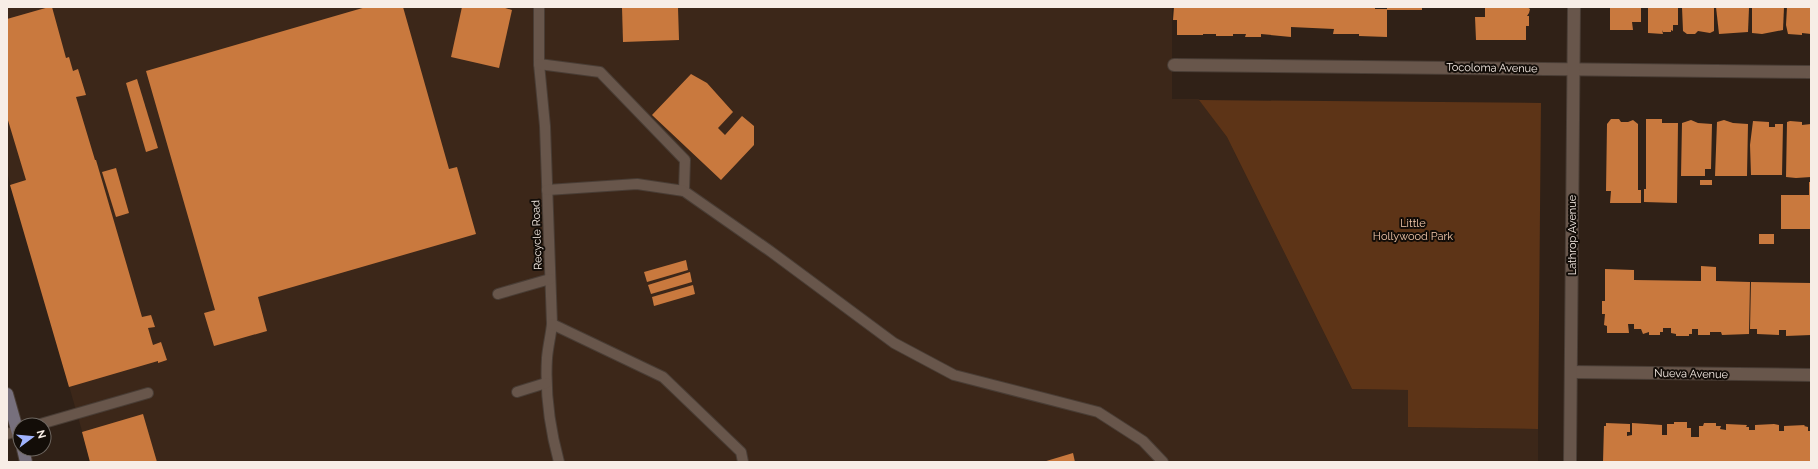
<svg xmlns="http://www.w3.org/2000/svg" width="1818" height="469" viewBox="0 0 1818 469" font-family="Raleway,sans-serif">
<rect width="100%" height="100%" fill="#302117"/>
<path fill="#3c2719" d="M7,7H1172V99H1199L1227,137L1352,389L1409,390L1408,427L1538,429V462H91L7,172Z"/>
<path fill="#5d3417" d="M1199,100L1541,103L1538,429L1408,427V390L1352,389L1227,137Z"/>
<g fill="#c9793e">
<path d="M49,7H52L66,58L69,57L73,71L78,69L86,95L76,97L95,160H96L142,317L151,315L155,327L148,328L153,345L161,342L167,360L158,363V361L69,387L10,185L26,180L7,117V19Z"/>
<path d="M366,7H403L449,169L457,167L476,234L258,297L267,331L214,346L204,313L215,310L146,71Z"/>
<path d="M462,7H502L512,10L499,68L451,57Z"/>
<path d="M622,7H678L679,40L623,42Z"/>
<path d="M1174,7H1375V9H1387V7H1422V10H1387V37L1359,36V34H1333L1334,29L1291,27V37L1261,34V37H1245L1246,34H1233V36H1216V34H1203V35H1177V20H1173Z"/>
<path d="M1485,7H1527L1530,9L1529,13L1527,16H1529V26H1526V40H1476L1475,17H1485Z"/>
<path d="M1610,7H1641V22H1632L1633,30H1610Z"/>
<path d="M1648,7L1678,8V25H1673V31L1671,30V32H1663L1662,30L1663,34L1648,33Z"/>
<path d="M1682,7L1714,8V31L1710,33L1698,31L1695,34H1687L1683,31Z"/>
<path d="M1716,7L1749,8L1748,32L1719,34Z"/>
<path d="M1752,7H1784L1783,30L1762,34L1752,33Z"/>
<path d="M1787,7H1811V34L1802,33V35L1788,34L1786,25Z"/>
<path d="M691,74L707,83L733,112L718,128L725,135L742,116L754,126V145L721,180L652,115Z"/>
<path d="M137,79L158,148L146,152L126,83Z"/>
<path d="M1611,119H1619L1621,122H1628L1633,120L1638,124V190H1641V203H1610L1611,191H1606L1607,124Z"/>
<path d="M1646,119H1662V123H1678L1677,203L1644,202V189H1646Z"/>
<path d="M1691,120L1698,123L1712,124L1711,169H1705V176H1681L1682,123Z"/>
<path d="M1724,120L1733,123L1748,124L1747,176H1715L1717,122Z"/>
<path d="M1753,121L1769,122V127H1775V124H1783L1782,175H1751L1750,145Z"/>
<path d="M1790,121L1802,122V125L1811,124V177L1796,178L1786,177L1787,122Z"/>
<path d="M116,168L129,213L116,217L102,172Z"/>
<rect x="1700" y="180" width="12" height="5"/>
<path d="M1809,182H1811V229H1781V195H1809Z"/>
<rect x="1759" y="234" width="15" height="10"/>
<path d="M686,260L688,270L647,282L644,272Z"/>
<path d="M1701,266L1716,267V281L1750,282L1749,334L1722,335L1721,332H1710V335H1698V329H1692V312V334H1689V336H1676V334L1671,333V328H1663V332H1660V335H1649V332L1643,334L1641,329H1634V324H1628L1629,333H1607V326L1604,325L1605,314H1602V301H1605V269L1634,270V280L1701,281Z"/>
<path d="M690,272L692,282L651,294L648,285Z"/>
<path d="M1751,282L1811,283V335L1786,336V330H1779V335L1757,334V329H1750Z"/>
<path d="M693,285L695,294L654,306L652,297Z"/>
<path d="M143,414L157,462H90L82,432Z"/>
<path d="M1674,422H1687V428H1691V437H1699V426H1703L1704,423H1716V426H1721L1720,429L1726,430V424L1747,425L1746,427H1749V430H1755V425L1774,424L1779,425V431H1784V426L1805,425L1804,426L1808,427V431H1811V462H1603L1604,426H1606V423L1630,424V432H1627V436L1632,435V423L1662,425V435H1667V424H1674Z"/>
<path d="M1073,453L1075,462H1043Z"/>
</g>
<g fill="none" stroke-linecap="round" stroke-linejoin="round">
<g stroke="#493d35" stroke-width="12">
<g id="lane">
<path d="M539,7V64L545,126L552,324C551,335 548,346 547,358C545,392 550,429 559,462"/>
<path d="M539,64L600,72L685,160L684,191"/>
<path d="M547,190L637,184L684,191L770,251L894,343L954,375L1098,412L1143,441L1163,462"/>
<path d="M498,294L550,279"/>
<path d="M552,324L663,377L741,452L743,462"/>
<path d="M517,392L546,383"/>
<path d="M37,425L148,393"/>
<path d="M7,434L20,430"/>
</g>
</g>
<g stroke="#493d35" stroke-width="14">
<g id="street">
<path d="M1174,65L1811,72"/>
<path d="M1571,372L1811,375"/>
<path d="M1570,462L1574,7"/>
</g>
</g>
<g stroke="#493d35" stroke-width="14">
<g id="secondary">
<path d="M7,394L20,440"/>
<path d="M23,449L26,462"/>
</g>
</g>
<use href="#lane" stroke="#68564b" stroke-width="10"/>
<use href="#street" stroke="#68564b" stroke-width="12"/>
<use href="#secondary" stroke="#77707d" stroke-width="12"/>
</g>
<g text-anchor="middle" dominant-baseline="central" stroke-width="4" stroke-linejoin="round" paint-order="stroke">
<g font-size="11" fill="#f7ede6" stroke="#130d08">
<text transform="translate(1492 68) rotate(1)">Tocoloma Avenue</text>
<text transform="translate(537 235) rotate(-92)">Recycle Road</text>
<text transform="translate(1572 235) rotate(-90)">Lathrop Avenue</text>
<text transform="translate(1691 374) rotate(1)">Nueva Avenue</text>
</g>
<g font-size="11" fill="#f2c7ab" stroke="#130d08">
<text x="1413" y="223">Little<tspan x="1413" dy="13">Hollywood Park</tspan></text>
</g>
</g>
<rect width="1818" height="469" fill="none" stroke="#f7ede6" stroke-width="16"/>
<g transform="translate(32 437) rotate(74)"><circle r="19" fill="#130d08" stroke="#6e6761"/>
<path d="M0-3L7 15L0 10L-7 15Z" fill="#a0b3fd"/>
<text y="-6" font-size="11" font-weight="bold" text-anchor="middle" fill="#f7ede6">N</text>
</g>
</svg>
